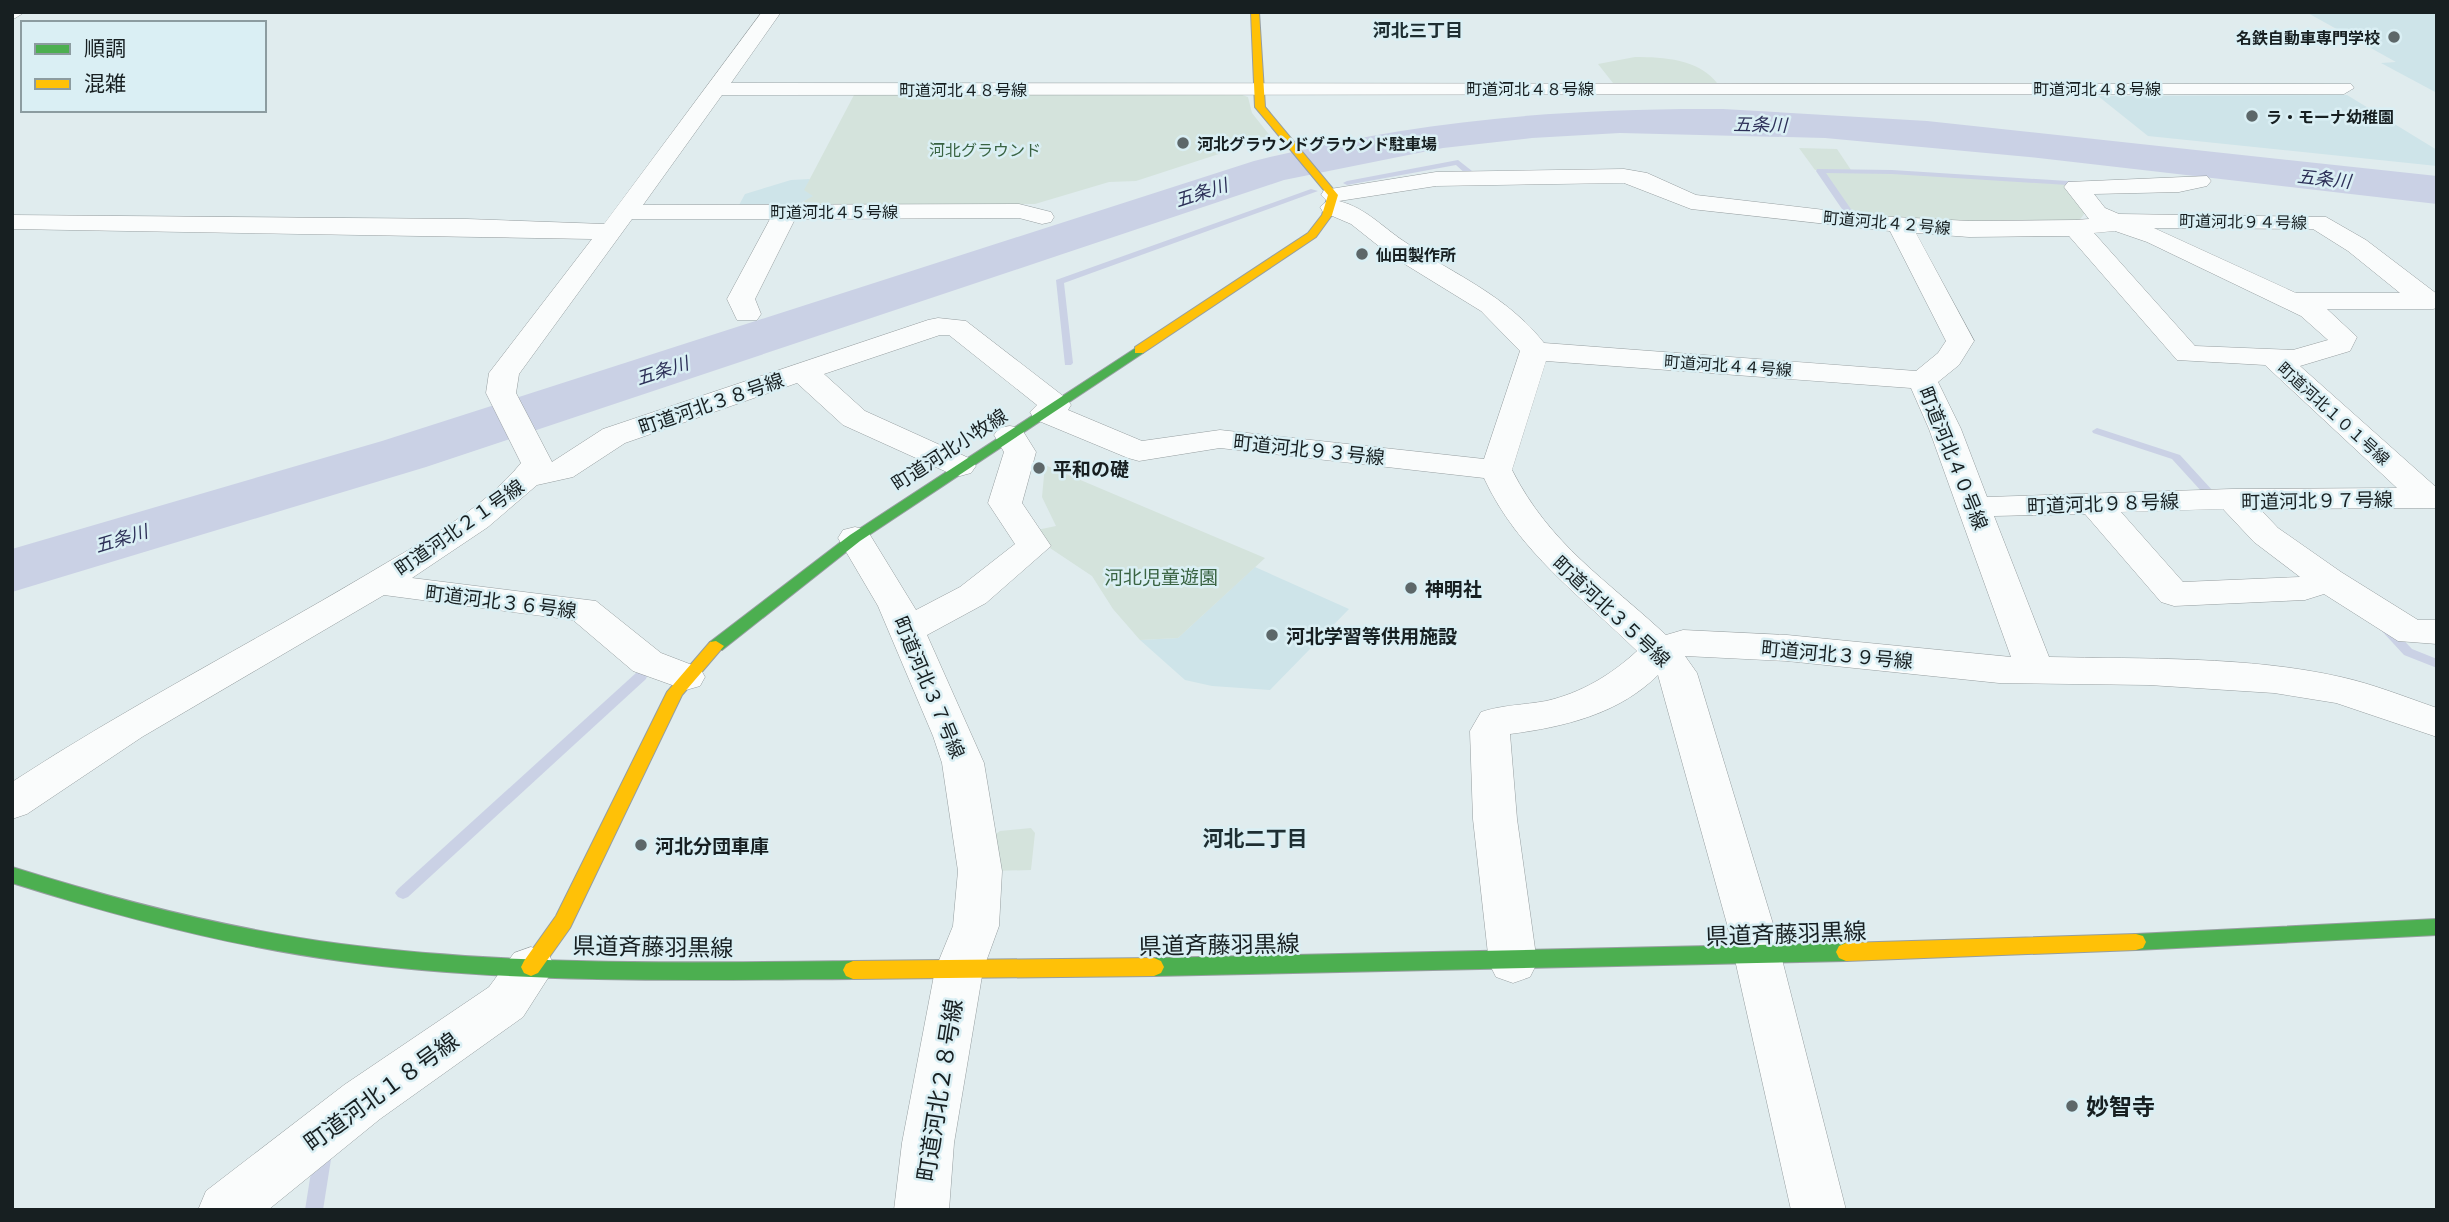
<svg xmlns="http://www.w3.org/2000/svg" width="2449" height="1222" viewBox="0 0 2449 1222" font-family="Commissioner,'Noto Sans JP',sans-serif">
<rect width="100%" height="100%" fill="#e0ecee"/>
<g fill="#cee4e9">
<path d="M2306,12H2437V93L2381,63L2396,62Z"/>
<path d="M2347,95L2437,150V166L2148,136L2098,96Z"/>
<path d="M810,179L805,190L814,196L797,205H739L745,194L791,180Z"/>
<path d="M1255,567L1349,609L1270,690L1212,686L1185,680L1140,640L1178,638Z"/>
</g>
<g fill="#d4e3dc">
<path d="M1635,57C1664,57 1698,59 1717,83H1613L1598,64Z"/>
<path d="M854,95H1242L1248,97L1252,113L1271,137L1136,181L1109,182L1035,204L797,205L813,196L804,190Z"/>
<path d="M1799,148L1837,149L1851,170H1815Z"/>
<path d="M1823,173H1894L2065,184L2085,213L2077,223L1971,225L1856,217Z"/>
<path d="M1045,465L1265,558L1178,638L1140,640L1113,609L1092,576L1035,538L1032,531L1056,526L1042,497Z"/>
<path d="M1031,828L1035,833L1031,870L992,871L987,840L1000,831Z"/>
</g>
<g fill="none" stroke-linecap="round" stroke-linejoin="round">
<g fill="#cad1e5" fill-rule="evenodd">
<path d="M2159,157L2166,159L2165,171L2158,169Z"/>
<path d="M1458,160L1472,171H1485L1489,173L1485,175H1467L1456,165L1347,185L1343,183L1347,181Z"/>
<path d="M1817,169L1892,170L2084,182L2088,184L2084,186L1892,174L1826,173L1855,215L1851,217L1834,215V211L1844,212L1816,171Z"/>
<path d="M1311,189L1318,191L1064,283L1073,363L1071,365H1065L1056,280Z"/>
<path d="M2097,428L2180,455L2223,502L2221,504H2213L2172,459L2093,433L2092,431Z"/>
<path d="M2387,626L2391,627L2412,649L2437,659V668L2404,655L2381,630Z"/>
<path d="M641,672L647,676L646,679L408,897L403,899L398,897L395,893L398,889L636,673Z"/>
<path d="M323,1145L329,1147L332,1153L323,1210H305L314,1153L317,1147Z"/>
</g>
<path fill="#cad1e5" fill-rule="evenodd" d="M1723,109L1927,121L2437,176V204L2029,157L1825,138L1620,133L1532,138L1443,148L1284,180L426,467L12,592V549L382,441L1254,161C1415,121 1557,108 1723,109Z"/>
<g stroke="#969ea0" stroke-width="1">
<g id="street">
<path d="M12,12H25L12,20Z"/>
<path d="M762,12H781L731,83L2351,84L2354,88L2344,94L722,95L643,205L1019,204L1051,212L1054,217L1051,222L1042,224L1019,218L795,219L755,299L761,314L757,320H737L727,299L770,219H632L519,374L516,393L552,462L603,429L928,320L938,318L966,321L1067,399L1071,405L1068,410L1142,441L1220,430L1484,459L1520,351L1481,311L1390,255L1351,224L1323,212L1320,207L1327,201L1321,195L1324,190L1436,172L1624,169L1647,173L1696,195L1876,216L1969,221L2076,220L2089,219L2064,187L2068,182L2207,176L2211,181L2207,186L2179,192L2094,194L2105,208L2119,214L2326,217L2366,240L2437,294V308L2433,309H2327L2357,337L2350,351L2300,366L2437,488V508L2260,509L2278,528L2341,572L2418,620H2437V644L2398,641L2324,594L2305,600L2174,606L2161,602L2085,514L1994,516L2049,657C2143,659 2249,656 2341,677C2373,684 2405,697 2437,708V737L2336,703L2274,693L2149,685L1999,683L1787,661L1685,656L1697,673L1773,924L1846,1210H1791L1727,924L1658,675C1619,714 1564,727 1510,734L1517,819L1537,963L1530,977L1513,983L1496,977L1489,963L1473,819L1470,731L1481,712C1502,705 1524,705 1546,701C1581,693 1611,675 1637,651C1581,596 1518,552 1484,478L1220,448L1139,461L1128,458L1034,419L1030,412L1037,405L949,335H940L824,374L865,411L971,459L976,466L971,473L960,476L949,473L843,425L797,383L625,443L573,477L537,485L488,527L412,578L596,601L661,653L700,668L705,677L700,686L686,690L633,671L573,620L384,595L142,737L27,814L12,819V782C127,707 248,645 366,575C419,543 481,512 521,463L486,393L489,373L592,239L12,229V215L467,219L604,224ZM1624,183L1691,209L1890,231L1946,341L1938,353L1916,371L1544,343C1507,296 1456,275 1408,244C1384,229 1367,208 1339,201L1436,186ZM2154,228L2313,229L2348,251L2400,293H2296ZM2115,231L2147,242L2301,316L2328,340L2293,350L2195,346L2094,233ZM1916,233L1969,237L2069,236L2177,360L2265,365L2397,488L2232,489L1987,497L1961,429L1938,382L1959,365L1974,341ZM1546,361L1911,388L1929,429L2011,657L1787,635L1683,630L1666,635C1607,580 1550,545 1512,470ZM2223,509L2254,542L2300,577L2183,582L2121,512Z"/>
<path d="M1010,426L1021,428L1036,452L1022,503L1051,546L986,603L927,635L984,763L1002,871L999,926L983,970L954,1143L949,1210H894L902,1143L935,970L953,926L958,871L942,763L933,736L878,606L838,538L843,530L855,527L867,530L916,610L960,587L1015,544L988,503L1004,452L994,435L999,428Z"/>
<path d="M531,947L548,953L555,967L523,1017L380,1119L268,1210H198L206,1191L344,1085L489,987L514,953Z"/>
</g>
</g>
<g stroke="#969ea0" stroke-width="2">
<g id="fast">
<path d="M1139,346L1145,350L1143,353L860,541L722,650H710L708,646L710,642L850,535Z"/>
<path d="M12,867C120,901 229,929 341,944C511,966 682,963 853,961L860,964L863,970L860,976L853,979C682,980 511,984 341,961C229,946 120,917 12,883Z"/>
<path d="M2437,919V935L2136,950L2129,948L2126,942L2129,936L2136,934Z"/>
<path d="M1846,943L1853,946L1856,952L1853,958L1846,961L1154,976L1147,973L1144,967L1147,961L1154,958Z"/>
</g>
</g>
<g stroke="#969ea0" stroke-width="2">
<g id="slow">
<path d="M1251,12H1259L1265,107L1338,195L1332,215L1316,237L1143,353H1135V347L1308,233L1322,215L1328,195L1255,107Z"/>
<path d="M716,641L724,646L682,695L570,928L538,973L531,976L524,973L521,967L524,961L556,916L667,692L710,642Z"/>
<path d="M2136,934L2143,936L2146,942L2143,948L2136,950L1846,961L1839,958L1836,952L1839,946L1846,943Z"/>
<path d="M1154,958L1161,961L1164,967L1161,973L1154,976L853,979L846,976L843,970L846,964L853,961Z"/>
</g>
</g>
<use href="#street" fill="#fafcfc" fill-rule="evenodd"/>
<use href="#fast" fill="#4caf50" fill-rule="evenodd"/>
<use href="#slow" fill="#ffc107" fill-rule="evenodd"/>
</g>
<g fill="#5d6769" stroke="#daeff4" stroke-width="2.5">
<circle cx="2394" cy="37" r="7"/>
<circle cx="2252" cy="116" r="7"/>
<circle cx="1183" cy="143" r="7"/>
<circle cx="1362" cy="254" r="7"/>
<circle cx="1039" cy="468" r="7"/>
<circle cx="1411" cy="588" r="7"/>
<circle cx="1272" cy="635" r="7"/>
<circle cx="641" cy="845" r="7"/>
<circle cx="2072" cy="1106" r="7"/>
</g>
<g text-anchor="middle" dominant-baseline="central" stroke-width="5" stroke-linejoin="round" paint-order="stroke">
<g font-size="16" font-weight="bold" fill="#171f21" stroke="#daeff4" text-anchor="start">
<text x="2380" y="37" text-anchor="end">名鉄自動車専門学校</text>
<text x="2266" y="116">ラ・モーナ幼稚園</text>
<text x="1197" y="143">河北グラウンドグラウンド駐車場</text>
<text x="1376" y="254">仙田製作所</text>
</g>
<g font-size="16" fill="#171f21" stroke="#daeff4">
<text x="1530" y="88">町道河北４８号線</text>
<text x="2097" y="88">町道河北４８号線</text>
<text x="963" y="89">町道河北４８号線</text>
<text x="834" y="211">町道河北４５号線</text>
<text transform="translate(2243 221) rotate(1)">町道河北９４号線</text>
<text transform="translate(1887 222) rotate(5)">町道河北４２号線</text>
<text transform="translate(1728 365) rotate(4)">町道河北４４号線</text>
<text transform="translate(2334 413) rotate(42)">町道河北１０１号線</text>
</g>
<g font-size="16" fill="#396342" stroke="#daeff4">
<text x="985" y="149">河北グラウンド</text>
</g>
<g font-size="18" font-weight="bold" fill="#1e2e32" stroke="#daeff4">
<text x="1418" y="30">河北三丁目</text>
</g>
<g font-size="18" font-style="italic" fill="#2d3058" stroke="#daeff4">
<text transform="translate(1760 124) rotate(1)">五条川</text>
<text transform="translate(2324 178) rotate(6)">五条川</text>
<text transform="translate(1201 192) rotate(-18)">五条川</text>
<text transform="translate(662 370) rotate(-18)">五条川</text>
<text transform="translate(121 538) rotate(-17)">五条川</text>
</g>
<g font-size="19" fill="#171f21" stroke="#daeff4">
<text transform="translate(711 403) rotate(-19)">町道河北３８号線</text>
<text transform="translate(949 449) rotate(-33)">町道河北小牧線</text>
<text transform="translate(1309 449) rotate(6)">町道河北９３号線</text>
<text transform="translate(1954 458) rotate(68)">町道河北４０号線</text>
<text transform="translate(2317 500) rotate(-1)">町道河北９７号線</text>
<text transform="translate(2103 503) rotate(-2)">町道河北９８号線</text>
<text transform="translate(459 527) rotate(-35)">町道河北２１号線</text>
<text transform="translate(501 601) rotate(7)">町道河北３６号線</text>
<text transform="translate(1612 611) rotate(43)">町道河北３５号線</text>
<text transform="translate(1837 654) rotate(5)">町道河北３９号線</text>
<text transform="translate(930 687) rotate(67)">町道河北３７号線</text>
</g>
<g font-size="19" font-weight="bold" fill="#171f21" stroke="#daeff4" text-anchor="start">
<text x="1053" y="468">平和の礎</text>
<text x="1425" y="588">神明社</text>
<text x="1286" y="635">河北学習等供用施設</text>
<text x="655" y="845">河北分団車庫</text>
</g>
<g font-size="19" fill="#396342" stroke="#daeff4">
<text x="1161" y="576">河北児童遊園</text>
</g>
<g font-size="21" font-weight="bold" fill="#1e2e32" stroke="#daeff4">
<text x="1255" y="837">河北二丁目</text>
</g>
<g font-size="23" fill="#171f21" stroke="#daeff4">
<text transform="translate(1786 933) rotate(-2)">県道斉藤羽黒線</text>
<text transform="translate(1219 944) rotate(-1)">県道斉藤羽黒線</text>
<text transform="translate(653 946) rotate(1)">県道斉藤羽黒線</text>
<text transform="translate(939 1090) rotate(-81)">町道河北２８号線</text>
<text transform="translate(381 1091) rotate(-36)">町道河北１８号線</text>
</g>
<g font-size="23" font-weight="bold" fill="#171f21" stroke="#daeff4" text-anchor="start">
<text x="2086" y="1106">妙智寺</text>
</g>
</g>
<rect width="2449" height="1222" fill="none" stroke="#171f21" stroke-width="28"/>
<rect x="21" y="21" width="245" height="91" fill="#daeff4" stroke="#8c9ca0" stroke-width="2"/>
<rect x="35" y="44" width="35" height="10" fill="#4caf50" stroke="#8c9ca0" stroke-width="2"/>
<text x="84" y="56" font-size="21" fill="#171f21">順調</text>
<rect x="35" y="79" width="35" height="10" fill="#ffc107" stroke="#8c9ca0" stroke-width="2"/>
<text x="84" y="91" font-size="21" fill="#171f21">混雑</text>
</svg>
